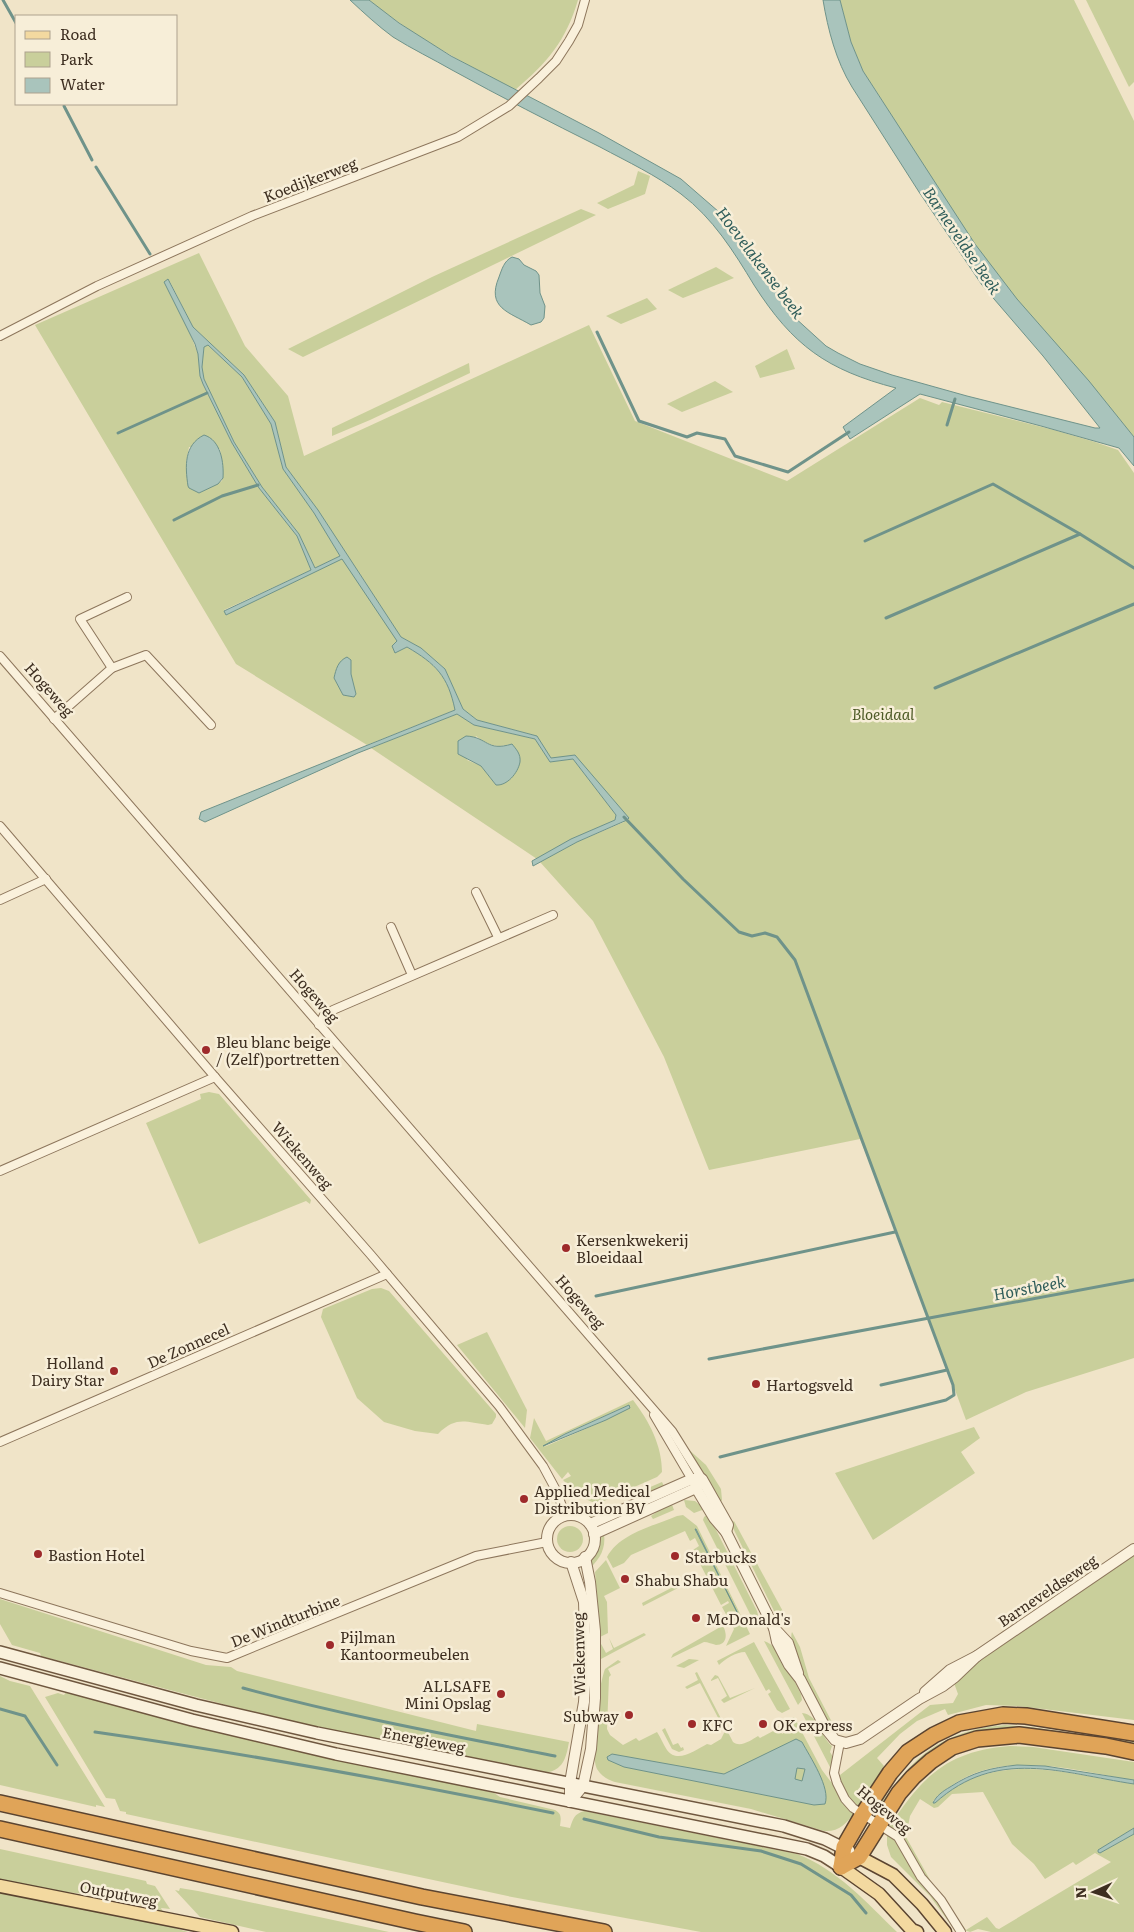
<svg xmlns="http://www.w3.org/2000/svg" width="1134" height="1932" viewBox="0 0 1134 1932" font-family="Literata,serif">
<rect width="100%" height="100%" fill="#f0e4c8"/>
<g fill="#c9cf9b" fill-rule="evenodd">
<path d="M369,0H578C566,41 547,63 515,90C464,63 414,37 369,0Z"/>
<path d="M840,0H1074L1134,121V437C1082,371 1022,312 974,244C935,188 901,128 863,71L851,42Z"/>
<path d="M1086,0H1134V82L1129,87Z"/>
<path d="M638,171L650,176L645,194L608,209L597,203L634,185Z"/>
<path d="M581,209L596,215L303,357L288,349L432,277Z"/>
<path d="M199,253L245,346L288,396L304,456L589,325L635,421L787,481L920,398L939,405L942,402L1054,430L1095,442L1118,450L1134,473V1358L1026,1392L966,1420L897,1231L860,1139L709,1170L664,1057L593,921L540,862L577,842L624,822L575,755L551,759L537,736L477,720L463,709L445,669L421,648L401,637L318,510L286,467L275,422L244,375L193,327L169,280L198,354L200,376L203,384L232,443L259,488L297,536L311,570L224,610L226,615L342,558L398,641L395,653L407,647C436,664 448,676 455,710L367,745L236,664L35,325ZM189,447L220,449L223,473L222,481L199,493L186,463ZM351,660V674L356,694L354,697L343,695L334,678Z"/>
<path d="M716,267L734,278L683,298L668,290Z"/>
<path d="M647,298L657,309L621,324L606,316Z"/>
<path d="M208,345L242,377L271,424L283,469L314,513L340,556L315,568L299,534L262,487L234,442L204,379L202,367L204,347Z"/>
<path d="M787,349L795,369L760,378L755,366Z"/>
<path d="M469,363L470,373L370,420L332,436V428Z"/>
<path d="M715,381L733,392L682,412L667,404Z"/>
<path d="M457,714L474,725L535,739L550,762L573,759L616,815L615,820L572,839L537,859L371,748ZM476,736C489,746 497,748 512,744L496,785L481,766L467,760Z"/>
<path d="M209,1092L219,1094L311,1200L310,1204L306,1201L199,1244L146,1123L201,1099L200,1094Z"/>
<path d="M381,1288L389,1291L496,1414V1417L492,1424L488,1425C465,1422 456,1416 438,1434L415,1431L384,1422L357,1398L321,1317L323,1309L372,1289Z"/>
<path d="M487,1332L527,1410L525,1428L457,1345Z"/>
<path d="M633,1400C649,1421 662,1445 662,1472L657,1477L632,1488L631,1486L623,1489V1492C604,1500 597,1510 580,1494H577L563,1480L571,1476L568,1472L562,1479L530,1438L534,1418L546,1441ZM629,1405L606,1420L544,1447L564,1434Z"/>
<path d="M974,1427L980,1438L961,1452L975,1473L873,1540L835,1473Z"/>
<path d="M687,1448L706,1465L721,1489L722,1500L720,1503Z"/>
<path d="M662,1482L665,1488L642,1494L641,1491Z"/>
<path d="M684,1500L695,1501L705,1509L694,1513L686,1507Z"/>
<path d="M671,1502L674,1510L653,1519L651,1516Z"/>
<path d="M574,1504L587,1508L598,1518C587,1518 578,1514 572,1505Z"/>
<path d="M708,1514L757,1611L759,1619L757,1628L703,1520L704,1517Z"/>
<path d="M683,1515L697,1526L750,1634L726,1646L734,1629L722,1607L729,1603L728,1601L721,1605L693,1550L699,1546L695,1538L690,1541L685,1531L631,1555L624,1563L613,1568L607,1557C620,1533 654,1526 677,1516Z"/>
<path d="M734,1521L786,1617V1618L777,1617L731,1524Z"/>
<circle cx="570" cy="1539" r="13"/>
<path d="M604,1534C606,1548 600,1559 590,1568C590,1557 597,1542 604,1534Z"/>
<path d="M1134,1555V1720L1018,1706L986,1705L948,1715L945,1709L917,1721L900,1734L877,1758L884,1766L858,1807C849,1800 839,1786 840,1775L930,1705L953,1703L958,1694L954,1683L975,1664Z"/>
<path d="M606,1560L620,1588L604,1596L607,1602L608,1633L600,1637L595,1572Z"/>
<path d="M679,1584L680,1587L643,1606L642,1603Z"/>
<path d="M0,1599L206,1665L231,1667L237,1671L476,1731L477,1724L569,1742C566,1759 563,1770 545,1773L287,1721L41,1656L40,1653L12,1645L0,1624Z"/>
<path d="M722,1626H723C727,1633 728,1645 716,1645C712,1644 708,1642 704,1642L671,1658L673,1654Z"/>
<path d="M792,1632L800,1647L809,1678L835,1728L834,1729C822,1716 786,1647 792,1632Z"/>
<path d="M644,1633L646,1635L601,1659L600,1642L606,1653L613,1649L609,1638L614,1648Z"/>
<path d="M764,1641C781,1646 793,1679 801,1694L802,1700L798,1705Z"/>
<path d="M754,1642L790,1709L782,1713L777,1710L768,1694L771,1692L769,1689L766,1691L745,1652C736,1652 725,1659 719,1665L717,1661Z"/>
<path d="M689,1659L699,1660L684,1668L676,1666Z"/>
<path d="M618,1660L621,1662L608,1669L611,1675L609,1677L607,1729L610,1735L623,1745L636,1738L639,1741L657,1732C661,1738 663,1744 667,1750C677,1764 696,1750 707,1744L711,1745L721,1739L725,1731L700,1683L687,1689L685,1687L698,1680L695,1673L697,1672L733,1742C741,1748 751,1740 758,1736L760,1738L775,1730L774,1728L778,1726L782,1734L785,1732L781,1724L794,1717L822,1770L831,1782L833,1781L855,1812C846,1824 839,1832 824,1831L751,1809L615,1782C608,1780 601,1776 597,1769C589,1752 598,1688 605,1669Z"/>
<path d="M715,1675L718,1676L730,1698L755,1688L724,1703L721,1700L727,1696L718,1678L711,1681V1680Z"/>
<path d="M0,1676L10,1681L30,1686L105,1807L96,1805V1807L0,1785Z"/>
<path d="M66,1692L183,1722L494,1793L500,1797L555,1810C562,1814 561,1818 560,1826L570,1828C573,1819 574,1814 584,1811L797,1854C837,1869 867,1903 897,1932H701L512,1897L126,1814V1812L120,1811L115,1799L106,1798L45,1697L58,1693L64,1695Z"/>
<path d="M802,1713C819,1715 820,1736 832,1746L830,1752L833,1757L831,1769Z"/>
<path d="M1005,1725L1031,1727L1134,1742V1745L1008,1729L972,1733L875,1818L872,1816C909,1762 935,1731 1005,1725Z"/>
<path d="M665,1728L673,1745L678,1743L681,1748L683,1747L684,1750L679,1752L672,1749L662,1730Z"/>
<path d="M1010,1746L1033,1747L1134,1762V1780C1077,1771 1009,1750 957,1782C948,1788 939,1793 933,1801L935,1803C994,1748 1064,1774 1134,1784V1828L1097,1851L1100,1853L1134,1834V1932H991L978,1929L970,1932L964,1930L943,1899L966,1930L987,1917L996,1928L999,1929L1111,1862L1095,1853L1076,1865L1073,1862L1045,1879L1034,1864L1012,1844L983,1792L952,1794L938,1807L934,1808L920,1799L910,1816L906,1837L934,1887L920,1870L904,1840L889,1827C923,1776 947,1751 1010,1746Z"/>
<path d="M887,1833L896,1840L958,1932H956L930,1896L891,1857L887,1845Z"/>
<path d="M0,1849L146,1881L147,1884L155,1886L170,1909L161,1908L163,1912L158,1911L121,1899L94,1895L56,1891L0,1880Z"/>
<path d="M180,1888L198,1891L389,1932H266L200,1917L175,1890L179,1891Z"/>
<path d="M0,1892L165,1925L188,1932H0Z"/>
</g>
<g fill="#a9c4bc" stroke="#6f938a" fill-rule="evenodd">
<path d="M350,0H369L399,23L451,56L599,133L681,179L719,212L746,247L793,316L826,346L838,353L860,364L892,375L967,396L1095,428H1100L1043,356L982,285L919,192L852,87C836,61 828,30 823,0H840L851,42L863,71L975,244L1017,299L1089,381L1134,437V466L1119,448L1041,426L920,394L850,439L843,427L896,388C827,370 793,346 754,285C734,252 713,218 681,194C656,175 628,162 600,147C550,122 501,97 452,70C433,59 412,49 393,37C378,26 364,13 350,0Z"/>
<path d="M512,257L519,259L524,265L536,271L539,275L540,293L545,306L544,318L541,322L531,325C509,312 486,308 499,277C502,269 504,261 512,257Z"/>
<path d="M168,279L193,327L244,375L275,422L286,467L318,510L401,637L421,648L445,669L463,709L477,720L537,736L551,758L575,755L629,818L627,820L577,842L533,866L532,861L571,839L615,820L616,815L573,759L550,762L535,739L474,725L457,714L358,753L205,822L199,819L201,812L455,710C448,676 436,664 407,647L395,653L392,646L397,641L342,559L226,615L224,611L311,570L297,536L259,488L232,443L203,384L200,376L198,354L195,344L164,282ZM208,345L242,377L271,424L283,469L314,513L340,556L315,568L299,534L262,487L234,442L204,379L202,367L204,347Z"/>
<path d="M204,435C221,440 224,463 223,478L218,484L199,493L189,488L188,486C185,466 184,445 204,435Z"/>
<path d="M347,657L351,660V674L356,694L354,697L343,695L334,678C336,669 338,661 347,657Z"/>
<path d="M466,736C488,737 486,752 512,744C516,749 521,754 520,762C518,773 507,786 496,785L481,766L458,754V741Z"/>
<path d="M629,1405L630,1408L606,1420L543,1446L565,1434Z"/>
<path d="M695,1529H696L744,1626Z"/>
<path d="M796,1739L802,1742C810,1757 831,1788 825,1804L814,1805L624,1767L608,1760L607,1757L612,1754L724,1774ZM797,1768L805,1769L802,1781L795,1779Z"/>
<path d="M1017,1765L1045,1766L1134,1780V1784C1061,1773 997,1747 935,1803H933C936,1796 943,1791 950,1787C973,1772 990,1768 1017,1765Z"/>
<path d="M1134,1828V1834L1100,1853L1098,1852V1850Z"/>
</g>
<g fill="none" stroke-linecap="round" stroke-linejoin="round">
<g stroke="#6f938a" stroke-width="3">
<path d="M3,0L16,23"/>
<path d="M64,106L92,160"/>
<path d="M96,167L150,254"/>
<path d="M597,332L639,421L687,437L697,433L725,439L735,456L788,472L849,432"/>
<path d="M947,425L955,399"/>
<path d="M118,433L207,393"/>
<path d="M174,520L222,496L258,485"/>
<path d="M865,541L993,484L1080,534L1134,568"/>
<path d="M886,618L1080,534"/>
<path d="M935,688L1134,604"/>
<path d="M624,817L683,879L739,932L752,936L765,933L777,937L795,960L953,1385L954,1395L946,1400L720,1457"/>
<path d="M596,1296L895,1232"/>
<path d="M709,1359L1134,1280"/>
<path d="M881,1385L947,1370"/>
<path d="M243,1688C346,1716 450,1735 555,1756"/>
<path d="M0,1709L25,1716L57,1765"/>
<path d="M95,1732C249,1754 401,1782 553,1813"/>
<path d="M584,1819L659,1837L761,1851L801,1864L851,1895L866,1913"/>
</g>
<g stroke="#8d765c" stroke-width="10">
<g id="minor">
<path d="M0,336L97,286L252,216L458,137L509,106L539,78L556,61L569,41L578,25L585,0"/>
<path d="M0,656L672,1431L702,1479"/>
<path d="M112,668L80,619L127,597"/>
<path d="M54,719L112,668L146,655L211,725"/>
<path d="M0,826L215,1077L371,1255L499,1406L543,1466L557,1492L565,1515"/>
<path d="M476,892L498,937"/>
<path d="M0,900L46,879"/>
<path d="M391,927L412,975"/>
<path d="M319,1025L324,1015L333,1010L553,915"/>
<path d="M0,1171L215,1077"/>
<path d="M654,1415L694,1483"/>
<path d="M0,1442L387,1274"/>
<path d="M0,1593L191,1651L227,1658L476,1556L547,1542"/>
<path d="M840,1742L834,1773L837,1783L845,1799L853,1808L898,1837L921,1877L941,1900L961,1932"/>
</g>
</g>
<g stroke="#8d765c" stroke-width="12">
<g id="tertiary">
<path d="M696,1488L714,1518L726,1532L774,1628L788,1643L798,1673"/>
<circle cx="571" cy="1539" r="24"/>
<path d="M590,1524L692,1479H702L728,1525L726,1532"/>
<path d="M594,1534L696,1488L700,1483"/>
<path d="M774,1628L777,1642L789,1665L800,1679L826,1729L835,1740L846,1743L860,1739L919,1699L943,1686L955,1677L977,1656"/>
<path d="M925,1692L950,1670L977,1656L1134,1549"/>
<path d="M570,1802L583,1786L591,1749L595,1698V1631L590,1582L585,1557"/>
<path d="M570,1802V1783L584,1702L586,1668L584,1602L571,1562"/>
</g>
</g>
<g stroke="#6f573f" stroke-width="14">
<g id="secondary">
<path d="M0,1652L196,1705L317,1733L784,1826L825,1839L849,1851"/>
<path d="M0,1668L192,1720L336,1754L807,1849L824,1856L841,1867"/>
</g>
</g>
<g stroke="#5b4430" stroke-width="15">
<g id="primary">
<path d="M859,1857L893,1875L922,1904L945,1932"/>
<path d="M841,1867L879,1894L912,1930L917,1932"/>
<path d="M0,1886L232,1932"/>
</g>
</g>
<g stroke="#5b4430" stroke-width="18">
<g id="motorway">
<path d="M0,1803L422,1897L604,1932"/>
<path d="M0,1829L415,1922L464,1932"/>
<path d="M841,1867L844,1847L863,1814L890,1773L908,1752L934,1735L959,1723L1003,1715L1026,1716L1134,1733"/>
<path d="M841,1867L859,1857L899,1793L913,1777L931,1761L952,1747L977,1739L1019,1735L1106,1746L1134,1752"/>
</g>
</g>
<use href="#minor" stroke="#faf1dc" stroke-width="8"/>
<use href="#tertiary" stroke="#faf1dc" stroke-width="10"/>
<use href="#secondary" stroke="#faf1dc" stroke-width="11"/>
<use href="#primary" stroke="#f3d9a0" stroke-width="12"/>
<use href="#motorway" stroke="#e0a458" stroke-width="15"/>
</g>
<g fill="#9e2a2b" stroke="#f7eed8" stroke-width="2">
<circle cx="206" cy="1050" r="5"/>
<circle cx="566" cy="1248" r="5"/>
<circle cx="114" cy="1371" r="5"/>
<circle cx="756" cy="1384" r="5"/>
<circle cx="524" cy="1499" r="5"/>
<circle cx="38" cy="1554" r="5"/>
<circle cx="675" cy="1556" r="5"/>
<circle cx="625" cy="1579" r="5"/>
<circle cx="696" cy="1618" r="5"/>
<circle cx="330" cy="1645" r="5"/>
<circle cx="501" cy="1694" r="5"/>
<circle cx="629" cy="1715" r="5"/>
<circle cx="692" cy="1724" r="5"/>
<circle cx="763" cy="1724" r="5"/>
</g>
<g text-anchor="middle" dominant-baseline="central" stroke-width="5" stroke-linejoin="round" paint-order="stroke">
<g font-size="15" fill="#3d2e20" stroke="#f7eed8">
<text transform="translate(310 179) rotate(-21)">Koedijkerweg</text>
<text transform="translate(50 689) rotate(49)">Hogeweg</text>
<text transform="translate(315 995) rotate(49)">Hogeweg</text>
<text transform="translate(303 1155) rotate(49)">Wiekenweg</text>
<text transform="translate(581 1301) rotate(49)">Hogeweg</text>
<text transform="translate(188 1345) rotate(-24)">De Zonnecel</text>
<text transform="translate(1047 1590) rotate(-34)">Barneveldseweg</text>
<text transform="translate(285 1620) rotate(-22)">De Windturbine</text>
<text transform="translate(578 1654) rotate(-91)">Wiekenweg</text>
<text transform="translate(424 1739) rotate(11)">Energieweg</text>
<text transform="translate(885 1809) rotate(40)">Hogeweg</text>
<text transform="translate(119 1893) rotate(11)">Outputweg</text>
</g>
<g font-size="15" font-style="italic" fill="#4d5a26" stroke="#f7eed8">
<text x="883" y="713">Bloeidaal</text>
</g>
<g font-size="15" fill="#3d2e20" stroke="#f7eed8" text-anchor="start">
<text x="216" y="1041">Bleu blanc beige<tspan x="216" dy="17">/ (Zelf)portretten</tspan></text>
<text x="576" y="1239">Kersenkwekerij<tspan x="576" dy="17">Bloeidaal</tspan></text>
<text x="104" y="1362" text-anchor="end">Holland<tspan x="104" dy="17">Dairy Star</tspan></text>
<text x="766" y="1384">Hartogsveld</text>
<text x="534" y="1490">Applied Medical<tspan x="534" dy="17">Distribution BV</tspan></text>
<text x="48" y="1554">Bastion Hotel</text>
<text x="685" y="1556">Starbucks</text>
<text x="635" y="1579">Shabu Shabu</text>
<text x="706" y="1618">McDonald's</text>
<text x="340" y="1636">Pijlman<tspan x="340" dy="17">Kantoormeubelen</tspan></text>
<text x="491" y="1685" text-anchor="end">ALLSAFE<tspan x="491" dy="17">Mini Opslag</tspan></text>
<text x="619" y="1715" text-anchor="end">Subway</text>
<text x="702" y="1724">KFC</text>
<text x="773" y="1724">OK express</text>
</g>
<g font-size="16" font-style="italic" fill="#2f5d5a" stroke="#f7eed8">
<text transform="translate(963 240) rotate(56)">Barneveldse Beek</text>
<text transform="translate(761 262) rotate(53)">Hoevelakense beek</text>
<text transform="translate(1029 1287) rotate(-11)">Horstbeek</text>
</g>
</g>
<rect x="15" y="15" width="162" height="90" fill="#f7eed8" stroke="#ada18e"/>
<rect x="25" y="31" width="25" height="8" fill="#f3d9a0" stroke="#ada18e"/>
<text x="60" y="40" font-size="15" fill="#3d2e20">Road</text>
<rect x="25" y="52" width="25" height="15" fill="#c9cf9b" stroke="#ada18e"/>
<text x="60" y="65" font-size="15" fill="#3d2e20">Park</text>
<rect x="25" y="78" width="25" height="15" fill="#a9c4bc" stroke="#ada18e"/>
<text x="60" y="90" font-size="15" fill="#3d2e20">Water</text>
<g transform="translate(1094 1892) rotate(267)" stroke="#f7eed8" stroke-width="4" paint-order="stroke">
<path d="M0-4L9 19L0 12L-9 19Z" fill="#3d2e20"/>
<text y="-8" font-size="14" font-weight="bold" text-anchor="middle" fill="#3d2e20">N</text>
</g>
</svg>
